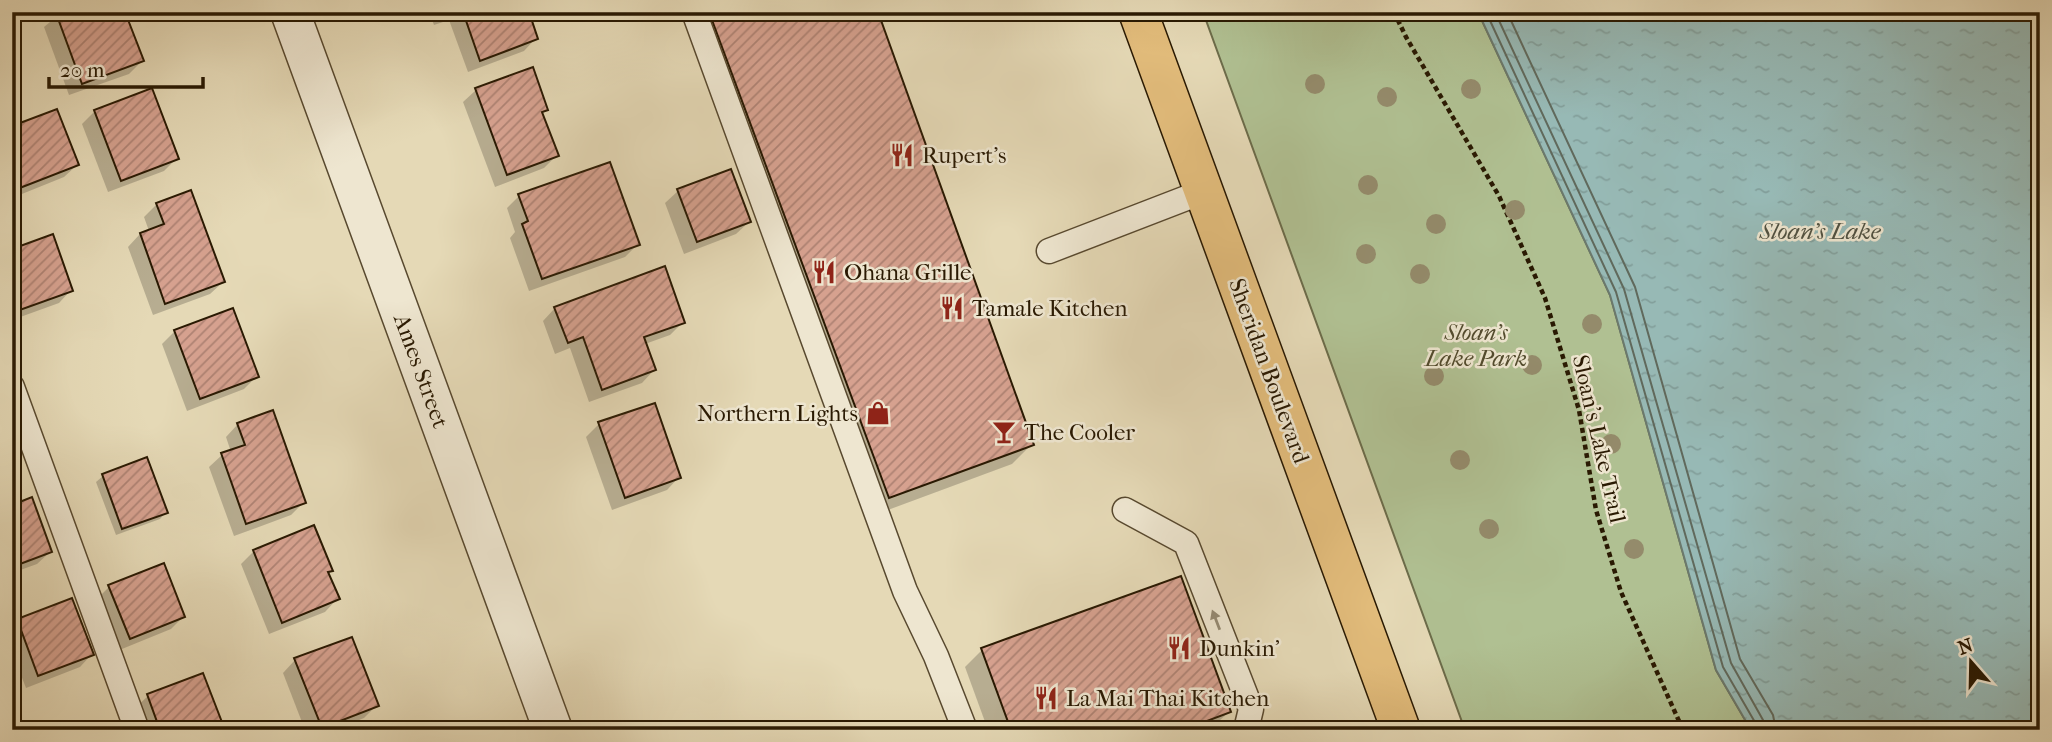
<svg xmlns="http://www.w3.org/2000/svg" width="2052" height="742" viewBox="0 0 2052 742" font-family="'IM FELL French Canon',serif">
<defs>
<pattern id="water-ripples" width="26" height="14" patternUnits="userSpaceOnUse" patternTransform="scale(1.75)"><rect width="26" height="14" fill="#97b9b5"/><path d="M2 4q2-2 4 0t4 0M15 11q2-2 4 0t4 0" fill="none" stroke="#829e9a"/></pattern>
<pattern id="building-hatch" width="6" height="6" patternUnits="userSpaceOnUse" patternTransform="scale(1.75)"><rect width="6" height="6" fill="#d6a18f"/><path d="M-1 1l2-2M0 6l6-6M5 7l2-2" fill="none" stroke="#ae8273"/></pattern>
</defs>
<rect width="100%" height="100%" fill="#e5d9b6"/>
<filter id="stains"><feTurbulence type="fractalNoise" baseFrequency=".00286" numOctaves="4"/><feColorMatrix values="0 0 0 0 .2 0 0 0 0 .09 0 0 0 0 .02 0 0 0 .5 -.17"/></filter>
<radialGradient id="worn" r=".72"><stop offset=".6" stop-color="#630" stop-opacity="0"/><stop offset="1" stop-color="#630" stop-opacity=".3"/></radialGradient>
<path fill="#b0c092" stroke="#6c6c4a" stroke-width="2" d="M1203,12H1478L1610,295L1716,670L1751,730H1465Z"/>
<path fill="url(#water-ripples)" stroke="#6b796d" stroke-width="2" d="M1478,12H2040V730H1751L1716,670L1610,295Z"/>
<g fill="#0003">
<path d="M62,12H124L142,61L129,74L69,95L44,27Z"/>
<path d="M429,12H527L536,38L524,51L468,72L449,20L434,25Z"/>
<path d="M683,12H876L1032,444L1012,464L869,517Z"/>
<path d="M476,90L546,109L541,114L557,155L544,168L495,187L463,102Z"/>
<path d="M95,111L177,158L164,171L108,192L82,124Z"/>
<path d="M12,128L77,165L64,177L12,198Z"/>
<path d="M730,171L749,222L736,234L684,254L665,203L678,191Z"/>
<path d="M519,196L638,244L625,257L529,291L510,238L515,232L507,208Z"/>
<path d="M157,204L223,282L210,294L153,315L128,247L140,234L149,231L144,217Z"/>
<path d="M12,251L71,290L59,303L12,320Z"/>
<path d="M555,308L683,322L670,335L645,344L654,370L642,383L589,402L570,348L555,354L543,321Z"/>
<path d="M175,331L257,376L244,389L187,411L162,344Z"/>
<path d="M238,424L304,502L291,515L234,536L209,467L222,455L231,452L226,437Z"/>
<path d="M599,424L679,477L667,490L612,510L586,437Z"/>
<path d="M103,476L166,512L160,519L116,535L96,482Z"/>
<path d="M12,507L50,552L37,564L12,573Z"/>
<path d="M254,551L331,570L327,574L337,599L325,612L269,634L241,564Z"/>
<path d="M109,587L183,617L171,629L117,651L97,599Z"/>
<path d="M18,621L92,654L80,667L26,688L12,652V627Z"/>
<path d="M982,650L1229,712L1209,730H988L965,667Z"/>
<path d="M295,660L377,705L364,718L335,730H305L283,673Z"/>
<path d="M148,696L223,730H143L135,708Z"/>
</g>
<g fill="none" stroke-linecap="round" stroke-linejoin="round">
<g stroke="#60695c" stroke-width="2">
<path d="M1486,12L1616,292L1723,667L1756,724V730"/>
<path d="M1495,12L1624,289L1731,663L1763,720L1765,730"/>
<path d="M1507,12L1635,287L1740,659L1773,715L1776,730"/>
</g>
</g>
<g fill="url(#building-hatch)" stroke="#291902" stroke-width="2">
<path d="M125,12L144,61L82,84L56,13Z"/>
<path d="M463,12H529L538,39L480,61Z"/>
<path d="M709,12H878L1034,445L889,498Z"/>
<path d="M533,67L548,110L542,112L559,156L507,175L475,88Z"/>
<path d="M152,88L179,159L121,181L94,110Z"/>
<path d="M57,109L79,165L12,191V126Z"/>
<path d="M610,162L640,245L542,279L522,224L528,221L518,194Z"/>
<path d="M731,169L751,222L697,242L677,189Z"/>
<path d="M191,190L225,282L165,304L140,233L164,224L156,203Z"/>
<path d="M53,234L73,291L17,311L12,297V249Z"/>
<path d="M665,266L685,323L644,337L656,370L602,390L583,337L568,343L554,307Z"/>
<path d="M233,308L259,377L200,399L174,330Z"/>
<path d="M655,403L681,478L625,498L598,422Z"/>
<path d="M273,410L306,503L246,524L221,453L245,445L237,423Z"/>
<path d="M147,457L168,513L122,529L102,474Z"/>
<path d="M32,497L52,552L12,567V505Z"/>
<path d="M314,525L333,571L328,572L340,599L282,623L253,550Z"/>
<path d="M164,563L185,617L130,639L108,585Z"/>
<path d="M1181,576L1231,712L1183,730H1011L981,648Z"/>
<path d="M72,598L94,655L38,676L17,619Z"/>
<path d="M352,637L379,706L322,728L294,658Z"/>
<path d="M203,673L225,730H160L147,694Z"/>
</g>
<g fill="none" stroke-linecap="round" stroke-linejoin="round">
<g stroke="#58492f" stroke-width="27">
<g id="service">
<path d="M694,12L905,591L936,656L965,730"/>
<path d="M1049,251L1202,192"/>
<path d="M12,387L137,730"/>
<path d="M1125,510L1186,543L1251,709L1246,730"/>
</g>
</g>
<g stroke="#58492f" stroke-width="41">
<path id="minor" d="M290,12L553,730"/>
</g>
<g stroke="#291902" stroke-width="41">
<path id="primary" d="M1138,12L1401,730"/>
</g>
<g stroke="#291902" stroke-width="4.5" stroke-dasharray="5 3.5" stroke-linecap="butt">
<path d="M1394,12L1406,37L1499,196L1545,298L1579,410L1596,510L1621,592L1683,730"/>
<path d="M1662,730L1679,723"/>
</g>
<use href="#service" stroke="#eee6d0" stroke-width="24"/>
<use href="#minor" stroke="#eee6d0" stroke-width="38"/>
<use href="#primary" stroke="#e2bc7b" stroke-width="38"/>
</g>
<g fill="#948b6b">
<circle cx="1315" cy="84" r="10"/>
<circle cx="1471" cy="89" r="10"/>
<circle cx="1387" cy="97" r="10"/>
<circle cx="1368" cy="185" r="10"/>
<circle cx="1515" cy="210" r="10"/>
<circle cx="1436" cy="224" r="10"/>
<circle cx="1366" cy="254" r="10"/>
<circle cx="1420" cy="274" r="10"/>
<circle cx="1592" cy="324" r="10"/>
<circle cx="1532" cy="365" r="10"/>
<circle cx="1434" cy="376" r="10"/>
<circle cx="1611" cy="444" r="10"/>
<circle cx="1460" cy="460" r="10"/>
<circle cx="1489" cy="529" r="10"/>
<circle cx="1634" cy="549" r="10"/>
</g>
<defs><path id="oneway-solid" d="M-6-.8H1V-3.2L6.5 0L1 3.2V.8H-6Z" transform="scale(1.75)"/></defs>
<use fill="#958a73" href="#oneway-solid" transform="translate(1216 620) rotate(-111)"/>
<defs>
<g id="restaurant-bare" transform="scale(1.89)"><path d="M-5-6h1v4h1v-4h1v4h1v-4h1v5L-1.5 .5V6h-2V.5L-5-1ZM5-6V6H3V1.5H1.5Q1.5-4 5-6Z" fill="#8f2418" stroke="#eee6d0" stroke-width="2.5" paint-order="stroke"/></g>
<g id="shop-bare" transform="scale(1.89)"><path d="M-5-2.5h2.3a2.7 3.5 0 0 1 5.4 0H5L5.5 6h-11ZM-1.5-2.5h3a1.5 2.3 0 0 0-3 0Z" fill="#8f2418" stroke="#eee6d0" stroke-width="2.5" paint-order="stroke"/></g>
<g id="bar-bare" transform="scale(1.89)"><path d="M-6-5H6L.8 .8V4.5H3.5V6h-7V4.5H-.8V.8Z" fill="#8f2418" stroke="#eee6d0" stroke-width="2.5" paint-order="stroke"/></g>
</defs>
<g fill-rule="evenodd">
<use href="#restaurant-bare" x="902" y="155"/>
<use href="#restaurant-bare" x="824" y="272"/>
<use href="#restaurant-bare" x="952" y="308"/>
<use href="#shop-bare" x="878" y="413"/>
<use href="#bar-bare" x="1004" y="432"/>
<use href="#restaurant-bare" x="1179" y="648"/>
<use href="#restaurant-bare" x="1046" y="698"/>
</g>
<g text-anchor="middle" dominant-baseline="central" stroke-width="5" stroke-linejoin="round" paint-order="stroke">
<g font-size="23" fill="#291902" stroke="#eee6d0" text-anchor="start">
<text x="922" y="155">Rupert's</text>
<text x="844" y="272">Ohana Grille</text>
<text x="972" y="308">Tamale Kitchen</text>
<text x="858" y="413" text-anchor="end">Northern Lights</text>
<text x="1024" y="432">The Cooler</text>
<text x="1199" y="648">Dunkin'</text>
<text x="1066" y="698">La Mai Thai Kitchen</text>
</g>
<g font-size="23" font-style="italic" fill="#524b2d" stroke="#eee6d0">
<text x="1476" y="332">Sloan's<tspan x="1476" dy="26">Lake Park</tspan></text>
</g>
<g font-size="23" fill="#291902" stroke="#eee6d0">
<text transform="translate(421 371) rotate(70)">Ames Street</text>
<text transform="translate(1269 371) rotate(70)">Sheridan Boulevard</text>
<text transform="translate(1599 439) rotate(77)">Sloan's Lake Trail</text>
</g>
<g font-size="24" font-style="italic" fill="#505141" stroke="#eee6d0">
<text x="1820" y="231">Sloan's Lake</text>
</g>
</g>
<rect width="2052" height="742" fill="none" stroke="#e5d9b6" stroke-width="42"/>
<rect x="14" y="14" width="2024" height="714" fill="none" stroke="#291902" stroke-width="3.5"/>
<rect x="21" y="21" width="2010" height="700" fill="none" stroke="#291902" stroke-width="2"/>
<g transform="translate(1971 662) rotate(340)" stroke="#eee6d0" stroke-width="5" paint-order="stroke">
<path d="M0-5L12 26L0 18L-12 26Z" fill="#291902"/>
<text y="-10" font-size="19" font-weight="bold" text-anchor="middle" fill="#291902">N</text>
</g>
<path d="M49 77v10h154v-10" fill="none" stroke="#291902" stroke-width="3.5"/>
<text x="60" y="77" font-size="21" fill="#291902" stroke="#eee6d0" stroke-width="5" paint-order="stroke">20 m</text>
<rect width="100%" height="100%" filter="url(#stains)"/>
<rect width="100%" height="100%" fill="url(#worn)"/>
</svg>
